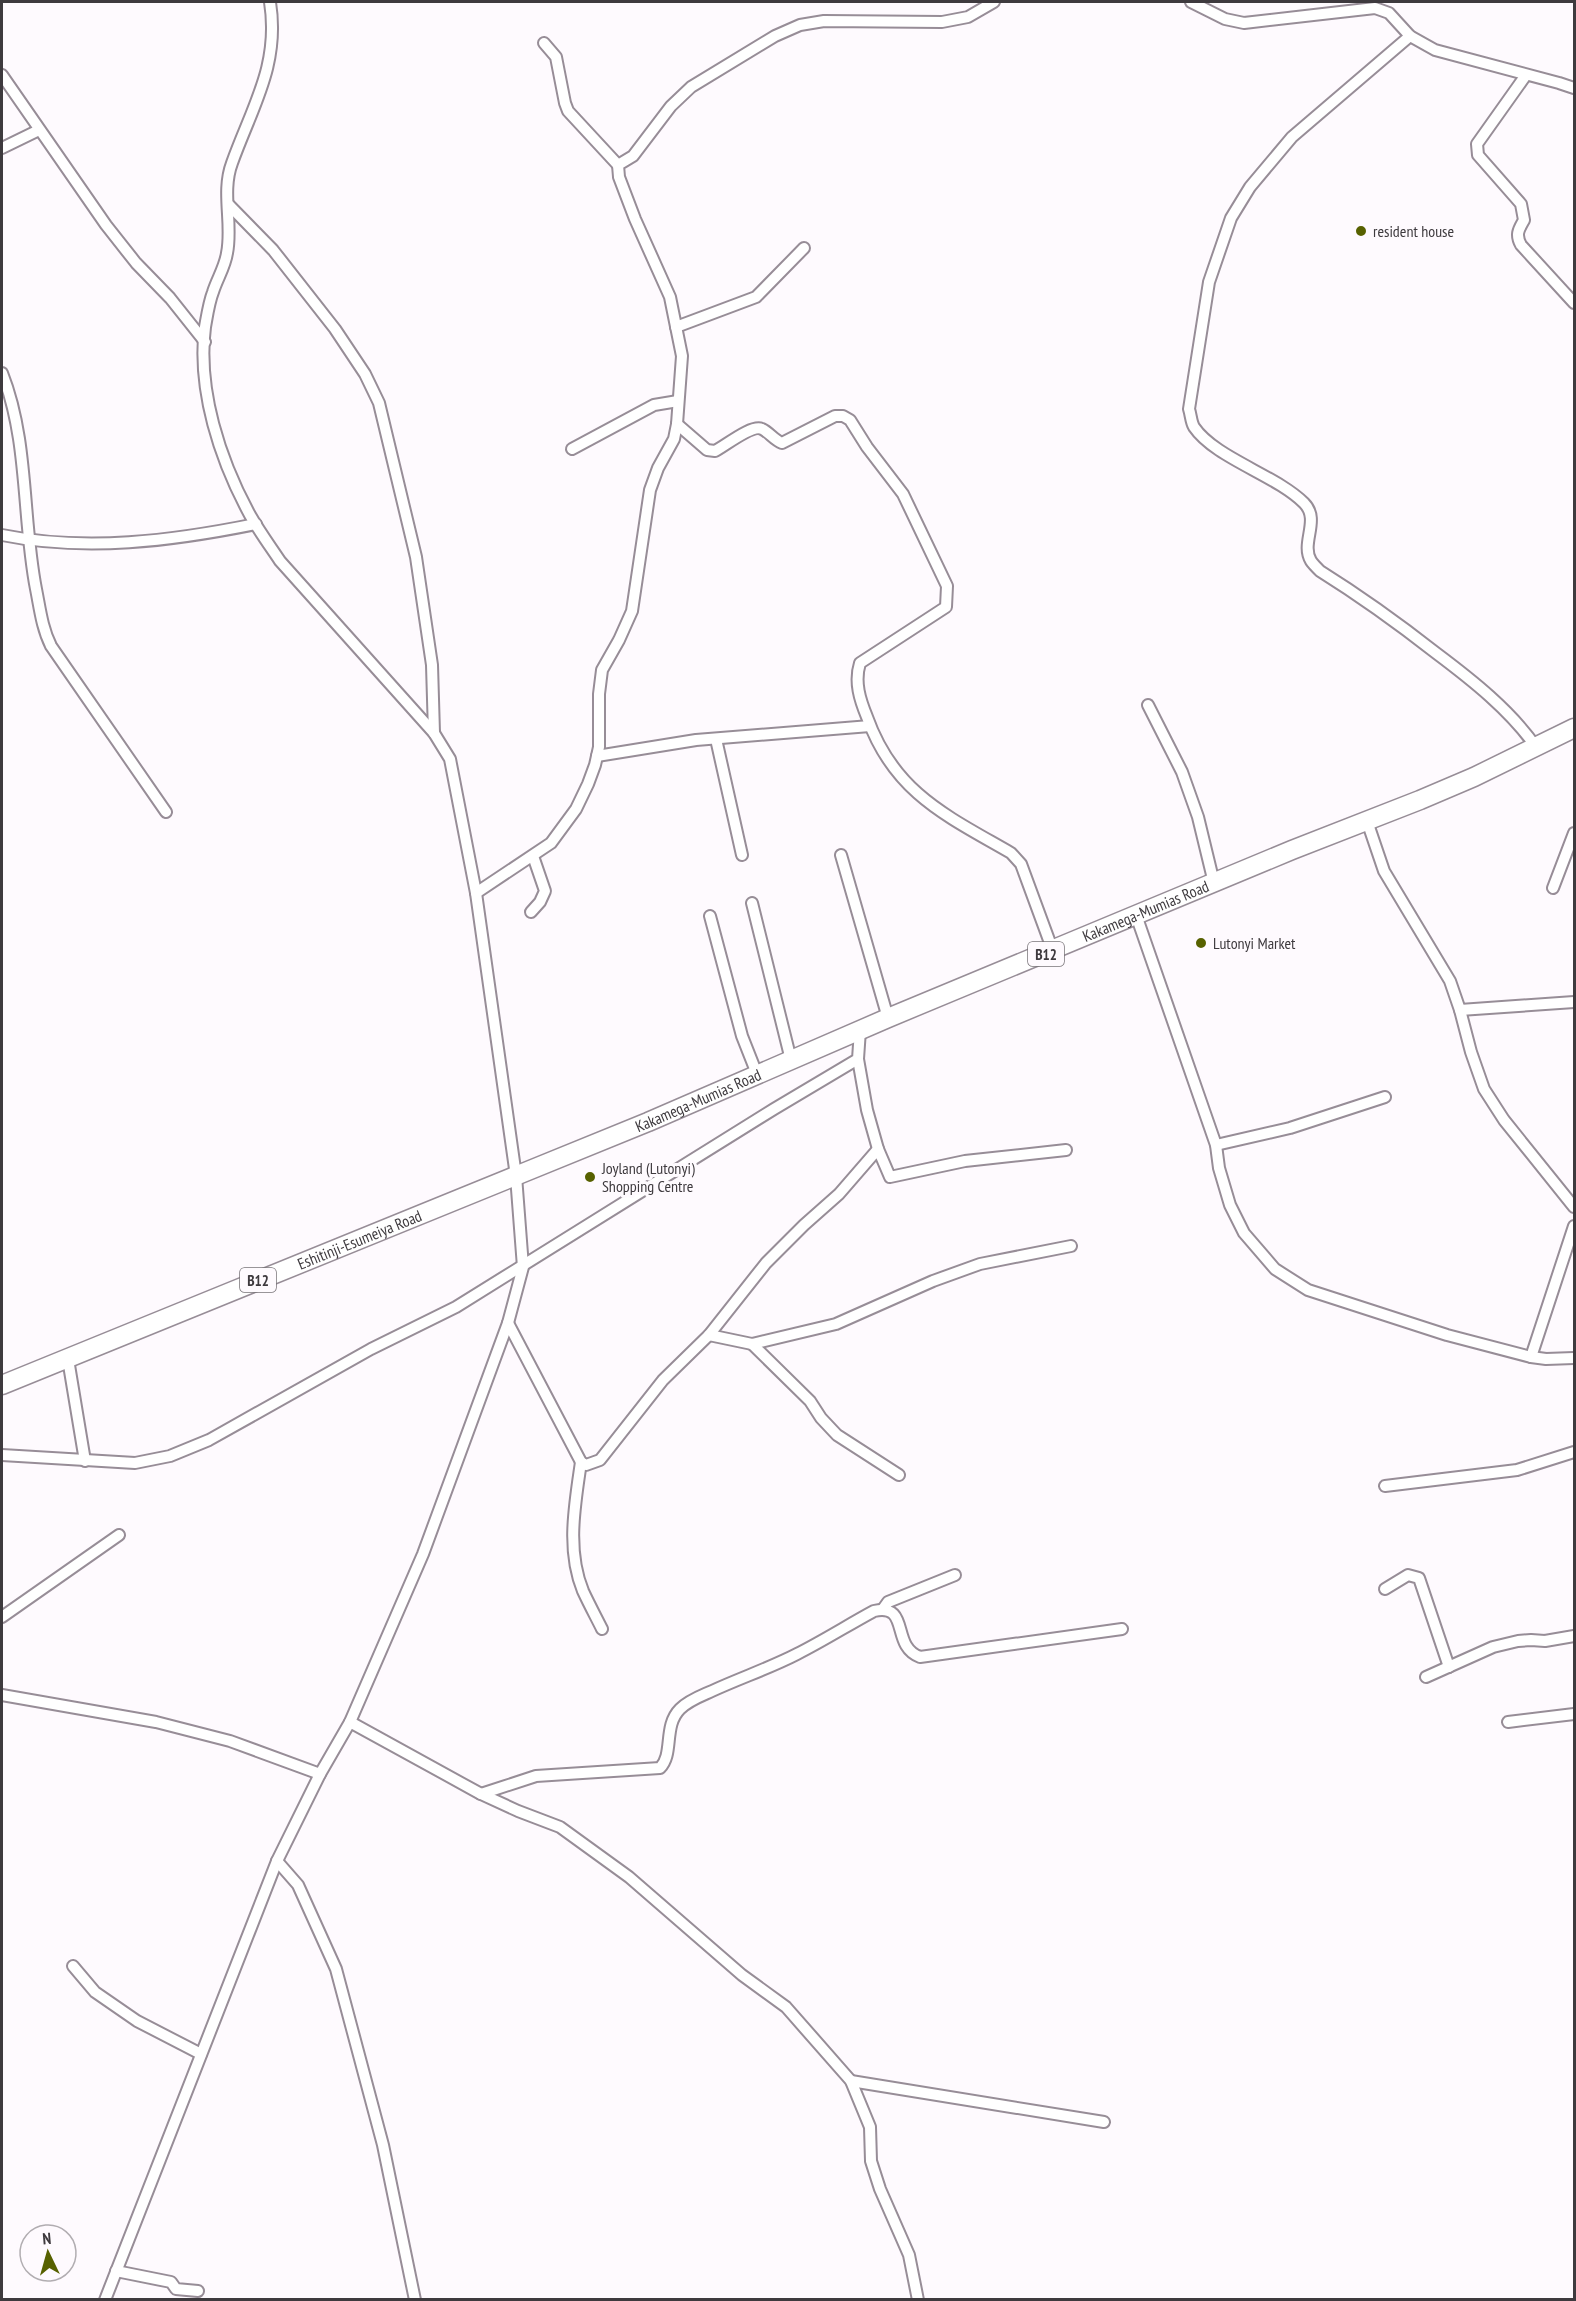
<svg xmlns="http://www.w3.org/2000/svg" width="1576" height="2301" viewBox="0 0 1576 2301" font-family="'PT Sans Narrow',sans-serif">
<rect width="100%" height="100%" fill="#fefafe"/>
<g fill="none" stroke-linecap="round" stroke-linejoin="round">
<g stroke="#978d97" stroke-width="14">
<g id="minor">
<path d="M1191,2L1225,19L1244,23L1375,8L1389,13L1410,36L1435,50L1559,83L1574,88"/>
<path d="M1410,36L1292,137L1250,187L1231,218L1209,282L1189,409C1191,415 1191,422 1194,427C1215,458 1276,475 1304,503C1321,520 1300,543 1311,561C1313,564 1317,568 1320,571C1360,596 1399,624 1436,653C1472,680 1510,710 1536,747"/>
<path d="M544,43L556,57L565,103L568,111L618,165"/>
<path d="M2,75L106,225L136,263L170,298L205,342"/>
<path d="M1526,75L1477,144L1478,155L1521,204L1524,220C1519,229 1515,234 1521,245L1574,303"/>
<path d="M2,148L39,130"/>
<path d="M228,204L273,250L335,329L365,374L379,403L416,557L432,665L434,733"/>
<path d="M676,327L756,297L804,248"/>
<path d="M2,373C29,441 22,518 36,589C40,609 42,628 51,646L166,812"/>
<path d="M677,424L707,450L715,451C725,446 752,424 762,429C769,432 774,440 782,443L835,416H843L850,420L867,447L903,494L947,586L946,607L860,663C854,682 860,700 867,717C894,793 947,816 1011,853L1021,864L1053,951"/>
<path d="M572,449L654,405L678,401"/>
<path d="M2,535C86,552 172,541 256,524"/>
<path d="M1148,705L1182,772L1198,817L1214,883"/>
<path d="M716,739L742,855"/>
<path d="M597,756L696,740L870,726"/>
<path d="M1367,821L1384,871L1450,981L1460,1010L1471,1052L1484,1089L1504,1120L1574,1207"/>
<path d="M841,855L888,1018"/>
<path d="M1553,888L1574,833"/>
<path d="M476,893L551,843L576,809L588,784L595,765L599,747V694L602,670L619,640L632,611L650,490L658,468L674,439L677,424L682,356L670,297L635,219L619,177L618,165L633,156L671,106L691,87L775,36L800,25L824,21L942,22L968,17L994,2"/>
<path d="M752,903L791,1060"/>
<path d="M531,912L540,902L545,891L533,856"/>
<path d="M1136,915L1216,1145L1219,1168L1230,1205L1244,1233L1275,1269L1308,1290L1447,1335L1531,1357L1546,1359L1574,1358"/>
<path d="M710,916L742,1036L757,1074"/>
<path d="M1460,1010L1574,1002"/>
<path d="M858,1059L867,1110L878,1149"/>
<path d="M1216,1145L1290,1128L1385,1097"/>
<path d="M508,1323L581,1462L586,1465L600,1460L663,1380L709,1335L766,1263L804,1225L839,1194L878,1149L890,1177L965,1161L1066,1150"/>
<path d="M709,1335L752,1344L836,1324L933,1281L980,1264L1071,1246"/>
<path d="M752,1344L810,1401L821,1418L837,1435L899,1475"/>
<path d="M1531,1357L1574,1226"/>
<path d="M68,1359L85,1461"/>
<path d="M2,1455L135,1463L170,1456L209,1440L371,1349L456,1307L774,1109L858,1059L860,1030"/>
<path d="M581,1462C575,1504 566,1550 583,1591C589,1604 596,1617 602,1629"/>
<path d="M1385,1486L1517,1470L1574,1452"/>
<path d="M1385,1589L1408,1575L1419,1578L1449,1667"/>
<path d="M883,1609L888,1602L955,1575"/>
<path d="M2,1617L119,1535"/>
<path d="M1426,1677L1493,1647L1518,1641L1531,1640L1545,1641L1574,1636"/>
<path d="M2,1695L156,1722L230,1741L320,1774"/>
<path d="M350,1722L481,1794L518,1811L560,1827L629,1877L742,1975L786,2007L851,2081L870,2127L871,2161L880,2189L909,2255L918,2300"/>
<path d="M1508,1722L1574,1714"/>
<path d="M481,1794L536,1776L660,1768C674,1754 663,1726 680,1709C689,1700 701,1696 712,1691C740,1678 770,1668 797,1654C823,1641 848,1625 874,1611C911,1603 890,1646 920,1657L1122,1629"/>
<path d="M277,1861L298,1885L336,1969L383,2145L415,2300"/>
<path d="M73,1966L95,1992L137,2021L201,2054"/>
<path d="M851,2081L1104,2122"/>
<path d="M116,2271L171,2282L176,2289L198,2291"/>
<path d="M105,2300L277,1861L320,1774L350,1722L423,1554L508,1323L523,1267L516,1176L476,893L450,759L434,733L280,561C270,546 259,531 250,515C220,460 197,390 205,327C207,316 209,302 213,292C217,279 225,267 227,253C233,224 221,192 232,163C252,107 280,65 270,2"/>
</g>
</g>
<g stroke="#978d97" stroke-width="21">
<g id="trunk">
<path id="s1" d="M2,1385L648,1122L888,1018L1292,850L1420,800L1474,777L1574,728"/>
</g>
</g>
<use href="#minor" stroke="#fff" stroke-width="10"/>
<use href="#trunk" stroke="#fff" stroke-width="18"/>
</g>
<g fill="#576100" stroke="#fefafe" stroke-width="2">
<circle cx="1361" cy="231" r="6"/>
<circle cx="1201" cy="943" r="6"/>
<circle cx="590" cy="1177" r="6"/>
</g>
<g text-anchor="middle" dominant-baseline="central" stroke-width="6" stroke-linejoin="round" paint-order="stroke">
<g fill="#fefafe" stroke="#787478" stroke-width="1.5">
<rect x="1028" y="942" width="36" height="24" rx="4.5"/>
<rect x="240" y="1268" width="36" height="24" rx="4.5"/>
</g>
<g font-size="15" font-weight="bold" fill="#3e3a3e">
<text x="1046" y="954">B12</text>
<text x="258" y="1280">B12</text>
</g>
<g font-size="16" fill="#3e3a3e" stroke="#fefafe" text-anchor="start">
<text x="1373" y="231">resident house</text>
<text x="1213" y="943">Lutonyi Market</text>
<text x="602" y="1168">Joyland (Lutonyi)<tspan x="602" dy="18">Shopping Centre</tspan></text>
</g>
<g font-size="16" fill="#3e3a3e" stroke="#fefafe">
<text stroke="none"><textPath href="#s1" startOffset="1238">Kakamega-Mumias Road</textPath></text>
<text stroke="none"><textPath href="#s1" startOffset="752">Kakamega-Mumias Road</textPath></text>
<text stroke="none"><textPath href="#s1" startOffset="386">Eshitinji-Esumeiya Road</textPath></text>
</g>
</g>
<rect width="1576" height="2301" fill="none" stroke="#3e3a3e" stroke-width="6"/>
<g transform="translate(48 2253) rotate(355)"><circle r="28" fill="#fefafe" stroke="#b1adb1" stroke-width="1.5"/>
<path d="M0-4.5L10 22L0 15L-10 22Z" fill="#576100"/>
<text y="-9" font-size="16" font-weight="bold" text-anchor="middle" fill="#3e3a3e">N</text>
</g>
</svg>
